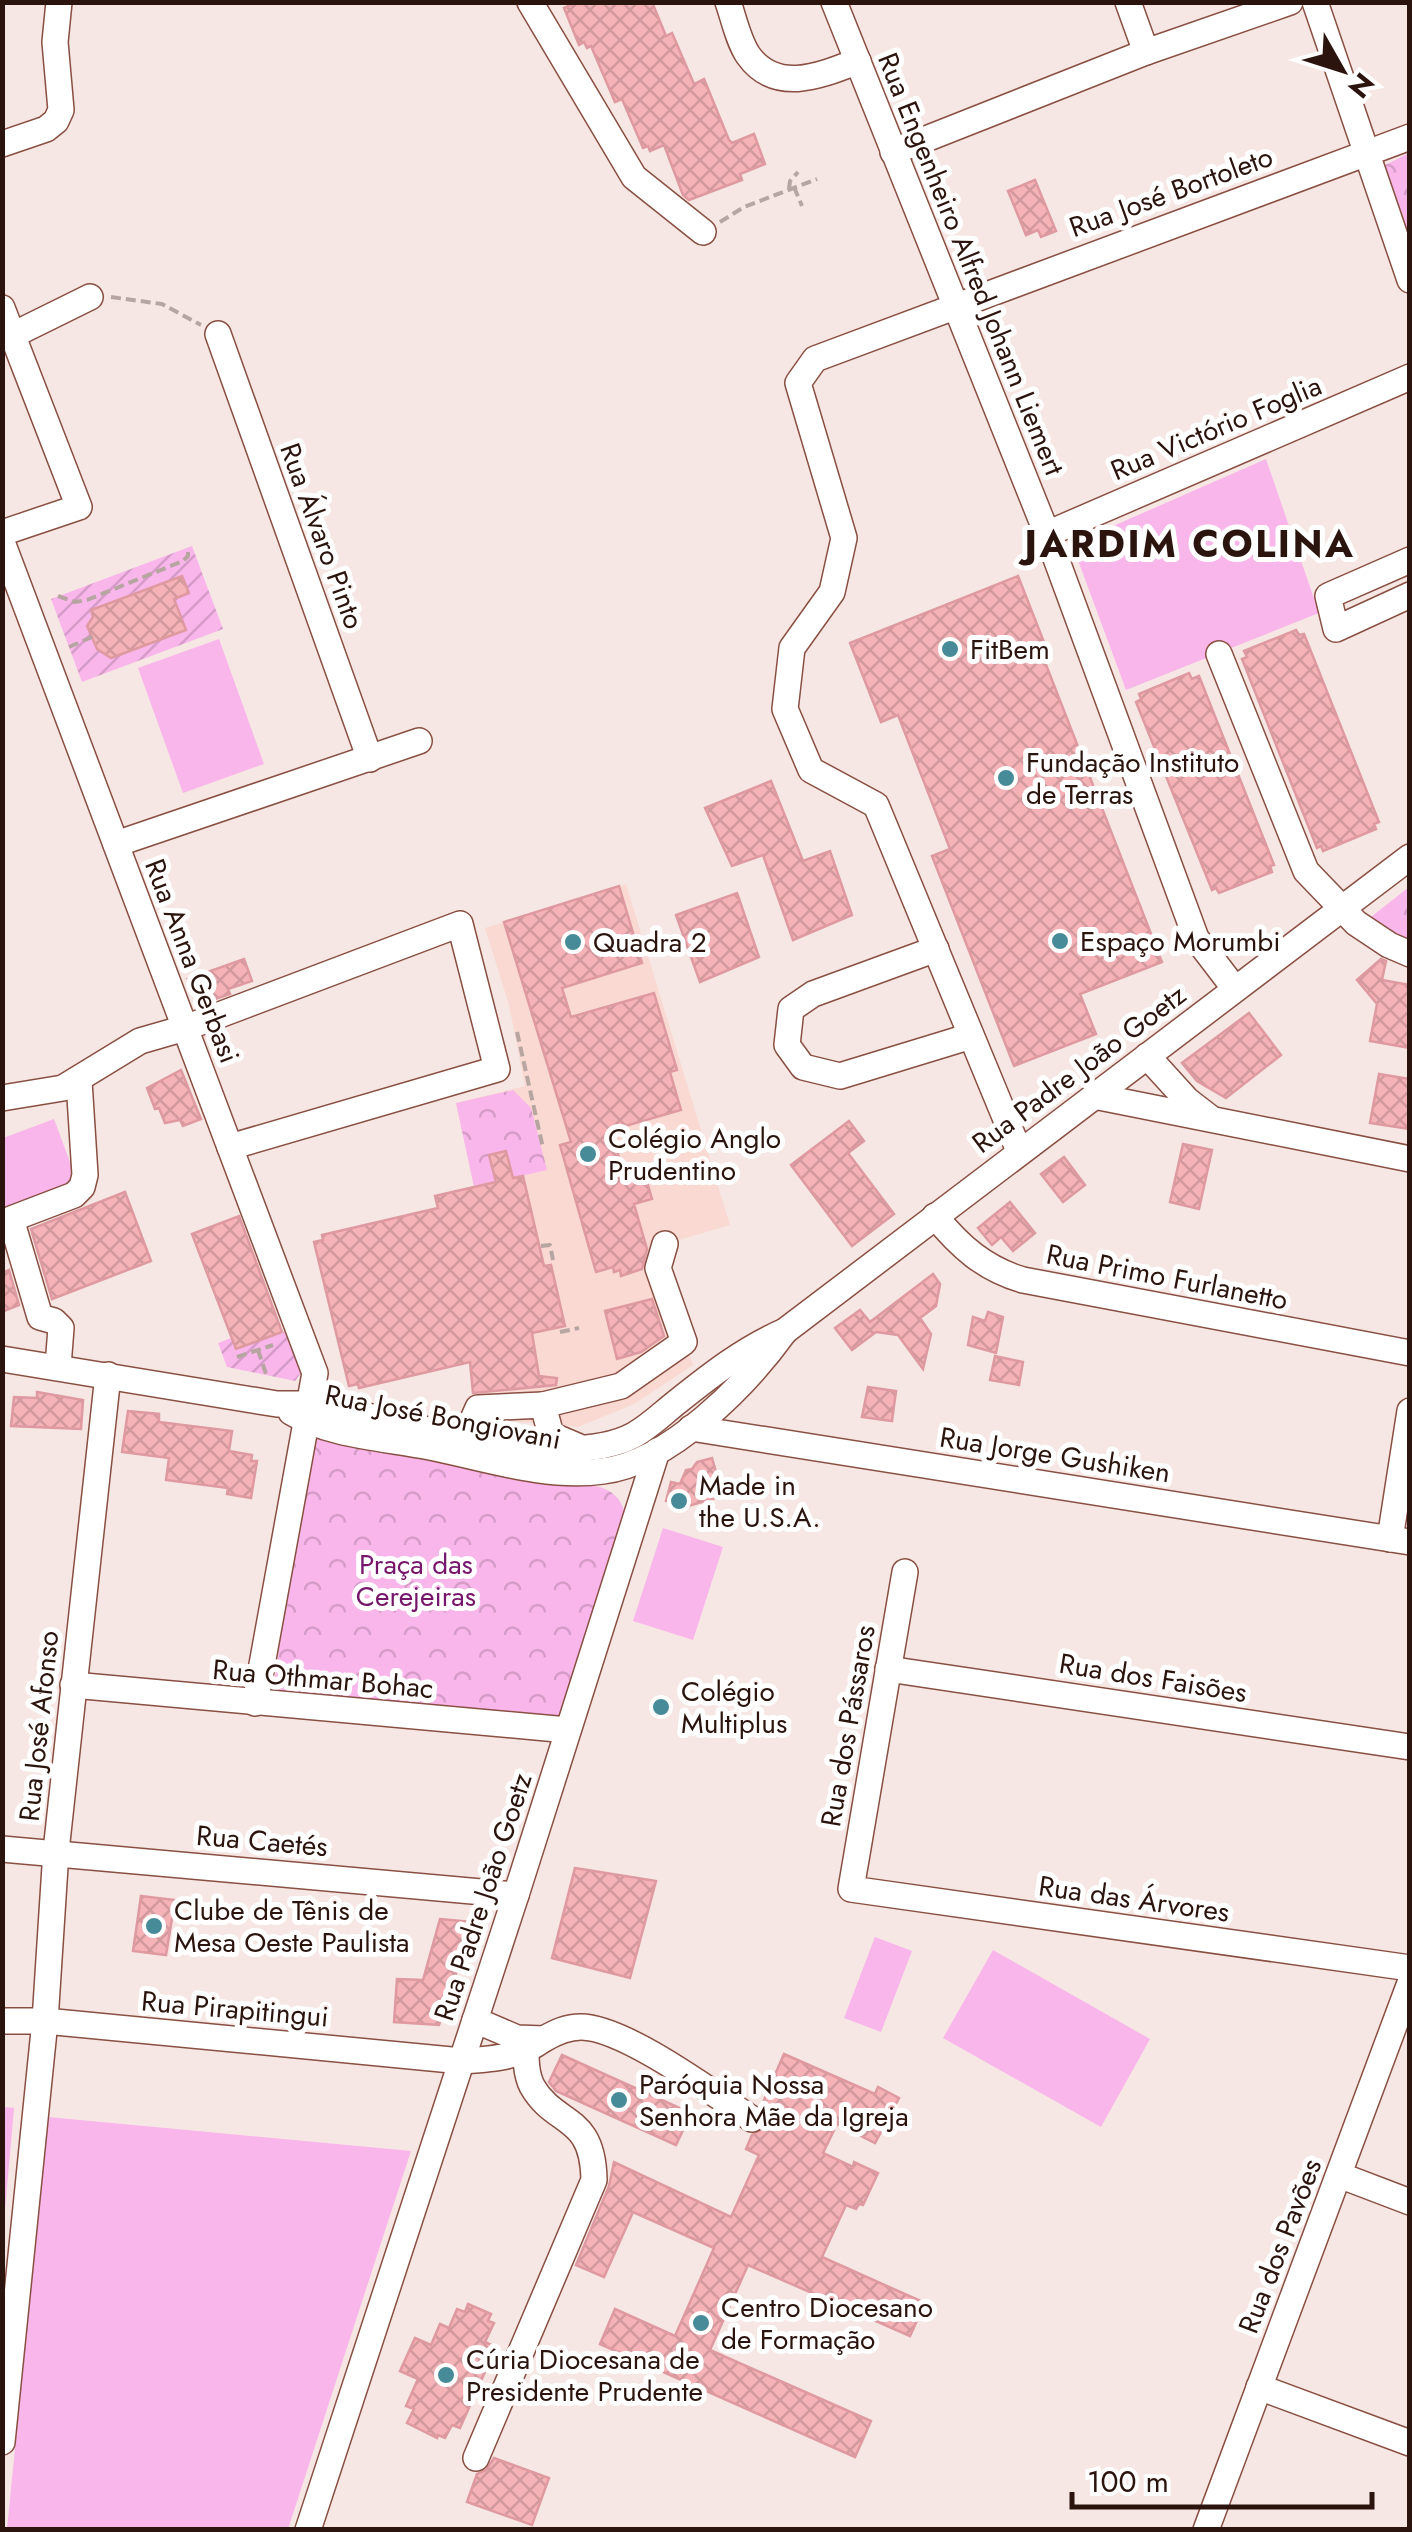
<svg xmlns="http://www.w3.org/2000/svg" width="1412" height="2532" viewBox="0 0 1412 2532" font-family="Jost,sans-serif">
<defs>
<pattern id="forest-crowns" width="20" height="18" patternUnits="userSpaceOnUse" patternTransform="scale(2.5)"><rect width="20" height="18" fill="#f9b6eb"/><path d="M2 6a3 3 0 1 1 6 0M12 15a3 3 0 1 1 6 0" fill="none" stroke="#d69cc8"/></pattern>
<pattern id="garden-furrows" width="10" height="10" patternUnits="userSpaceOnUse" patternTransform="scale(2.5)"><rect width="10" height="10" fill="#f9b6eb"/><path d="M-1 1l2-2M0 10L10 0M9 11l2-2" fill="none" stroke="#d69cc8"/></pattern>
<pattern id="building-cross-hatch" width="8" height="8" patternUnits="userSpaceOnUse" patternTransform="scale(2.5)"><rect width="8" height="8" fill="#f5b3b8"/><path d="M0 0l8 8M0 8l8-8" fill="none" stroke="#d2999d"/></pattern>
</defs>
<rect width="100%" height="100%" fill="#f6e7e4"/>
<path fill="#f9d9d2" d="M626,884L730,1225L665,1244L658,1268L693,1365L634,1404L578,1427L477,1418L469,1347L435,1196L474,1186L456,1103L525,1086L509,1005L485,928Z"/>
<g fill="#f9b6eb">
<path d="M1266,459L1319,613L1126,690L1072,544Z"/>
<path d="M219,639L264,764L183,793L138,668Z"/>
<path d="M54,1119L77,1181L3,1209V1138Z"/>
<path d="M663,1528L723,1547L693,1640L633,1621Z"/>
<path d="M875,1937L912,1951L881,2032L844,2018Z"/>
<path d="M993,1950L1150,2039L1101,2127L943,2038Z"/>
<path d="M3,2107L14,2108L3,2233L2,2107Z"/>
<path d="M48,2117L411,2151L288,2529H7Z"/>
</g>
<g fill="url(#forest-crowns)">
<path d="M1409,153V246L1386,180L1385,165Z"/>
<path d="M1409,887V943L1367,920Z"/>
<path d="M513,1090L531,1108L547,1170L474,1187L456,1103Z"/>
<path d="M307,1433L600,1487C617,1493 624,1503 626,1521L561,1720L286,1694L274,1686Z"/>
</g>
<g fill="url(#garden-furrows)">
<path d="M192,546L223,629L82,682L51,599Z"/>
<path d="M285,1331L301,1373L295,1381L227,1367L218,1343L231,1338L236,1349Z"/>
</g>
<g fill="url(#building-cross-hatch)" stroke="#de9aa0" stroke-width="2.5">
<path d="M577,2H652L666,36L672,33L694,84L704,79L729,140L732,143L754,134L765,164L740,174L742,180L689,200L683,195L664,145L650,151L648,146L643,148L622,99L615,102L591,46L587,48L584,42L579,45L564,8Z"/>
<path d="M1035,180L1056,231L1041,237L1038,230L1026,235L1008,191Z"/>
<path d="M182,576L189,593L174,599L186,630L111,658L97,649L87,626L93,617L91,610Z"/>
<path d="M1018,576L1049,655L1043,657L1162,962L1080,994L1096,1034L1014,1066L932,856L950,849L898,715L881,722L850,643Z"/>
<path d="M1296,630L1299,635L1304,634L1379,822L1374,824L1376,829L1323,851L1321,846L1317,848L1242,659L1247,657L1244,651Z"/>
<path d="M1189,673L1192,679L1199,676L1274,865L1270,866L1272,872L1219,893L1216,888L1212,890L1136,702L1141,699L1139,694Z"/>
<path d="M771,781L803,861L830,851L852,915L793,940L763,855L732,866L705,808Z"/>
<path d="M619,886L642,963L562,988L571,1017L654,993L677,1070L670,1072L681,1110L611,1130L623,1171L642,1165L652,1199L634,1204L647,1249L642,1269L621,1276L620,1270L614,1272L613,1267L596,1272L560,1145L571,1142L504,922Z"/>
<path d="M737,893L759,957L700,982L676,915Z"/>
<path d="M244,959L252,981L228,989L230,994L215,999L188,979Z"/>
<path d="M1381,959L1386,961L1382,980L1410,985V1048L1370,1041L1377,1004L1357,980Z"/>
<path d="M1249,1013L1281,1055L1226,1098L1197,1081L1182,1063Z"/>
<path d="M181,1070L201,1119L183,1126L180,1120L165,1123L159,1108L155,1109L147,1088Z"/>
<path d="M1379,1074L1410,1079V1129L1370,1123Z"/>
<path d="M849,1121L864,1141L848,1153L894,1214L852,1246L791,1165Z"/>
<path d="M1183,1144L1212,1150L1199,1209L1170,1202Z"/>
<path d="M506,1151L513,1178L523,1176L544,1266L551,1265L565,1326L532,1333L539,1376L557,1378L556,1385L473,1393L470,1362L359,1388L358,1384L349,1386L314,1242L323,1240L322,1235L438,1208L435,1196L496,1182L489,1155Z"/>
<path d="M1064,1157L1085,1185L1063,1202L1041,1174Z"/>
<path d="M125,1192L151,1261L52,1299L31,1229Z"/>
<path d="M1010,1202L1035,1233L1013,1251L1001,1237L992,1245L978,1228Z"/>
<path d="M239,1216L282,1332L236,1349L192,1234Z"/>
<path d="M9,1270L19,1305L2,1312V1273Z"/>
<path d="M933,1274L940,1284L936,1306L920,1318L931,1334L923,1369L898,1335L876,1332L852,1350L835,1328L860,1310L870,1322Z"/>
<path d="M652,1299L664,1336L641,1352L617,1359L605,1311Z"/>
<path d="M988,1312L1003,1317L996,1353L968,1345L973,1317L985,1321Z"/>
<path d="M995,1356L1023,1362L1019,1385L990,1380Z"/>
<path d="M868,1387L896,1391L892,1421L862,1417Z"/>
<path d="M37,1392L83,1400L81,1429L11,1426L14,1397L37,1398Z"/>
<path d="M128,1411L159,1414V1422L232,1431L229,1451L252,1455L251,1461H257L251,1498L227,1494L228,1488L166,1480L169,1458L122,1452Z"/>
<path d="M712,1458L723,1496L685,1507L666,1501L671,1482L680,1484L686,1470L692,1469L697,1462Z"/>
<path d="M575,1868L656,1881L630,1978L552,1958Z"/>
<path d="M141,1896L175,1900L166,1955L133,1951Z"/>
<path d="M440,1919L473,1922L439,2025L394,2022L397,1979L423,1980Z"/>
<path d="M784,2054L875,2094L878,2087L899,2098L875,2143L837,2124L823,2153L853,2167L854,2162L878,2173L863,2205L859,2204L856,2209L846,2205L822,2257L925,2303L910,2336L748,2265L710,2350L871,2421L855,2457L600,2344L615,2309L675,2336L714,2248L633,2212L604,2277L576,2265L609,2186L614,2162L731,2217L759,2155L746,2149L752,2135L766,2127L768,2119L764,2109L767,2102L764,2100Z"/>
<path d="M562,2055L691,2113L676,2145L556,2091L549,2082Z"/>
<path d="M468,2304L491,2314L488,2321L494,2323L485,2342L496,2347L460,2428L452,2425L445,2438L438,2435L437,2438L407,2423L414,2409L406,2406L418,2379L400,2371L415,2338L431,2345L440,2324L449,2328L457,2309L465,2312Z"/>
<path d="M494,2458L549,2478L532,2525L467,2502L477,2474L486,2470Z"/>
</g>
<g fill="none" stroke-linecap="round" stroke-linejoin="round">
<g stroke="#894f42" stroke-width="28">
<g id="minor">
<path d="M530,2L634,177L703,232"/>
<path d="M728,2C734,19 738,40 748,55C776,95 822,75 858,61"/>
<path d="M834,2L1047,534L1196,938L1235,989"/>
<path d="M1128,2L1146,52"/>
<path d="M1315,2L1410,280"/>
<path d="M2,144L46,129L56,121L61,110L55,42L59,2"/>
<path d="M893,152L1146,52L1290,2"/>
<path d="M2,308L79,507L2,533"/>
<path d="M218,334L370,759"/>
<path d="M13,335L90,297"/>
<path d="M1047,534L1410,377"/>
<path d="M2,542L315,1373L255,1703"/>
<path d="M1410,560L1328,596L1336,629L1410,595"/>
<path d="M1219,654L1306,871L1356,923L1389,945L1410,954"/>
<path d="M116,844L419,741"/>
<path d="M936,949L813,994L791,1009L787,1045L803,1067L840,1076L971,1036"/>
<path d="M1147,1056L1187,1100L1209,1117"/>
<path d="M1094,1096L1410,1159"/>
<path d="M2,1098L63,1088L140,1041L185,1028L460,924L497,1069L230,1147"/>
<path d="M1019,1151L876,805L811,770L785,709L792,648L832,592L844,538L798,383L815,359L1410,137"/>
<path d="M935,1216C960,1247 985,1269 1023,1280L1410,1353"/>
<path d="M2,1359L277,1404H311C395,1418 560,1475 634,1435C650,1426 663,1413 677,1402C712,1374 744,1349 785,1331L1410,857"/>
<path d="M58,1366L61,1328L54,1321L40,1317L11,1219L74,1195L82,1187L85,1175L79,1081"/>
<path d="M543,1405L621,1386L684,1342L658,1268L665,1244"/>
<path d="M291,1412C330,1436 386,1438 430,1447C485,1458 546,1479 603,1471C670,1463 747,1384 785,1331"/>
<path d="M691,1428L1410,1542"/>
<path d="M466,1435L478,1408L543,1405L551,1435L577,1446"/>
<path d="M1390,1539L1410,1411"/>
<path d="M905,1572L851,1889L1410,1968"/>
<path d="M888,1669L1410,1747"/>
<path d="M73,1685L568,1730"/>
<path d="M2,1849L516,1895"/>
<path d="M2,2021H45L462,2061C493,2059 518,2058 544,2039L517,2038L475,2020"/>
<path d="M544,2039C556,2032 567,2027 581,2027C624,2027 714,2094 752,2119"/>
<path d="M1339,2175L1410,2202"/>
<path d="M1259,2387L1410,2443"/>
<path d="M2,2442L45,2021L56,1851L108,1375"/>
<path d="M476,2458L594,2180C593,2113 555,2127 532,2086C525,2072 526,2055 526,2040"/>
<path d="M308,2530L516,1895L657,1451"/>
<path d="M1206,2530L1410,1983"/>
</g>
</g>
<g stroke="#b7a5a1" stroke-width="4" stroke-dasharray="10 5" stroke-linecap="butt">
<path d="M794,187L802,206"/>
<path d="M789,189L790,181L798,172"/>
<path d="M720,222L744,207L817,179"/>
<path d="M111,297L162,304L201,325"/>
<path d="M58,596L75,602L87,600L183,561L188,556V547"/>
<path d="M69,647L92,637"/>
<path d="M517,1032L543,1148"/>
<path d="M541,1246L550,1245L553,1260"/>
<path d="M560,1332L579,1328"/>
<path d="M258,1350L266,1374"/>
<path d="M237,1357L273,1345"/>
</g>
<use href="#minor" stroke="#fff" stroke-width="25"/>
</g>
<g fill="#478b99" stroke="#fff" stroke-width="4">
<circle cx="950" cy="649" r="10"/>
<circle cx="1006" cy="778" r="10"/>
<circle cx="1060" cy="941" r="10"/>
<circle cx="573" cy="942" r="10"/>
<circle cx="588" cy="1154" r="10"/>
<circle cx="679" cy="1501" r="10"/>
<circle cx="661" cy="1707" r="10"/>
<circle cx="154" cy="1926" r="10"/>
<circle cx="619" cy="2100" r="10"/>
<circle cx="701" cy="2323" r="10"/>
<circle cx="446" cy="2375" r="10"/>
</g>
<g text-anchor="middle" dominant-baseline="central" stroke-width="10" stroke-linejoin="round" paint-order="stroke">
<g font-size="28" fill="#2b140e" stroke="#fff">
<text transform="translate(1171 192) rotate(-20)">Rua José Bortoleto</text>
<text transform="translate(971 264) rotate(68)">Rua Engenheiro Alfred Johann Liemert</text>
<text transform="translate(1216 428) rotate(-23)">Rua Victório Foglia</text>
<text transform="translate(322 536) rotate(70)">Rua Álvaro Pinto</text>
<text transform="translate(192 961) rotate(69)">Rua Anna Gerbasi</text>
<text transform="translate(1079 1069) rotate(-37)">Rua Padre João Goetz</text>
<text transform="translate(1167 1277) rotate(11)">Rua Primo Furlanetto</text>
<text transform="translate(443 1417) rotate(11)">Rua José Bongiovani</text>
<text transform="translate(1055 1455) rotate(9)">Rua Jorge Gushiken</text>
<text transform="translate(1153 1678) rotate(9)">Rua dos Faisões</text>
<text transform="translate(323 1679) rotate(5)">Rua Othmar Bohac</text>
<text transform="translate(39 1726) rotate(-84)">Rua José Afonso</text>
<text transform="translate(848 1726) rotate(-80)">Rua dos Pássaros</text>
<text transform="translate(262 1841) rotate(5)">Rua Caetés</text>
<text transform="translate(483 1897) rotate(-72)">Rua Padre João Goetz</text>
<text transform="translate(1134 1899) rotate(8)">Rua das Árvores</text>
<text transform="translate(235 2009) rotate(5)">Rua Pirapitingui</text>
<text transform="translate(1280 2246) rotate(-69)">Rua dos Pavões</text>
</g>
<g font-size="28" fill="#2b140e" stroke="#fff" text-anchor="start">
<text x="970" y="649">FitBem</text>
<text x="1026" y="762">Fundação Instituto<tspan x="1026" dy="32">de Terras</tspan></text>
<text x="1080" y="941">Espaço Morumbi</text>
<text x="593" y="942">Quadra 2</text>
<text x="608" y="1138">Colégio Anglo<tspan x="608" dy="32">Prudentino</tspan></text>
<text x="699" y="1485">Made in<tspan x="699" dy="32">the U.S.A.</tspan></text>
<text x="681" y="1691">Colégio<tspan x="681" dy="32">Multiplus</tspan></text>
<text x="174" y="1910">Clube de Tênis de<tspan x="174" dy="32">Mesa Oeste Paulista</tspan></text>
<text x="639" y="2084">Paróquia Nossa<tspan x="639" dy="32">Senhora Mãe da Igreja</tspan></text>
<text x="721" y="2307">Centro Diocesano<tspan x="721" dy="32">de Formação</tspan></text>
<text x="466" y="2359">Cúria Diocesana de<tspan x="466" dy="32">Presidente Prudente</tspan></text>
</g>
<g font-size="28" fill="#75166a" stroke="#fff">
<text x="416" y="1564">Praça das<tspan x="416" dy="32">Cerejeiras</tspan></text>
</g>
<g font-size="38" font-weight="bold" letter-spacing="2.5" fill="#2b140e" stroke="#fff">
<text x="1190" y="543">JARDIM COLINA</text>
</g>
</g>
<rect width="1412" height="2532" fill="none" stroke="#2b140e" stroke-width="10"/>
<g transform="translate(1342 70) rotate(129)" stroke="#ffffff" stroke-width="8" paint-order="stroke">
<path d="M0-8L18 38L0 25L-18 38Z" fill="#2b140e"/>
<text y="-15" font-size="28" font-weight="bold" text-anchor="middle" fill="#2b140e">N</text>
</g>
<path d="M1072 2492v15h300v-15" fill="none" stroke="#2b140e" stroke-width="5"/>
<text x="1087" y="2492" font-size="30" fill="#2b140e" stroke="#ffffff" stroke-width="8" paint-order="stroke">100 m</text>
</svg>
